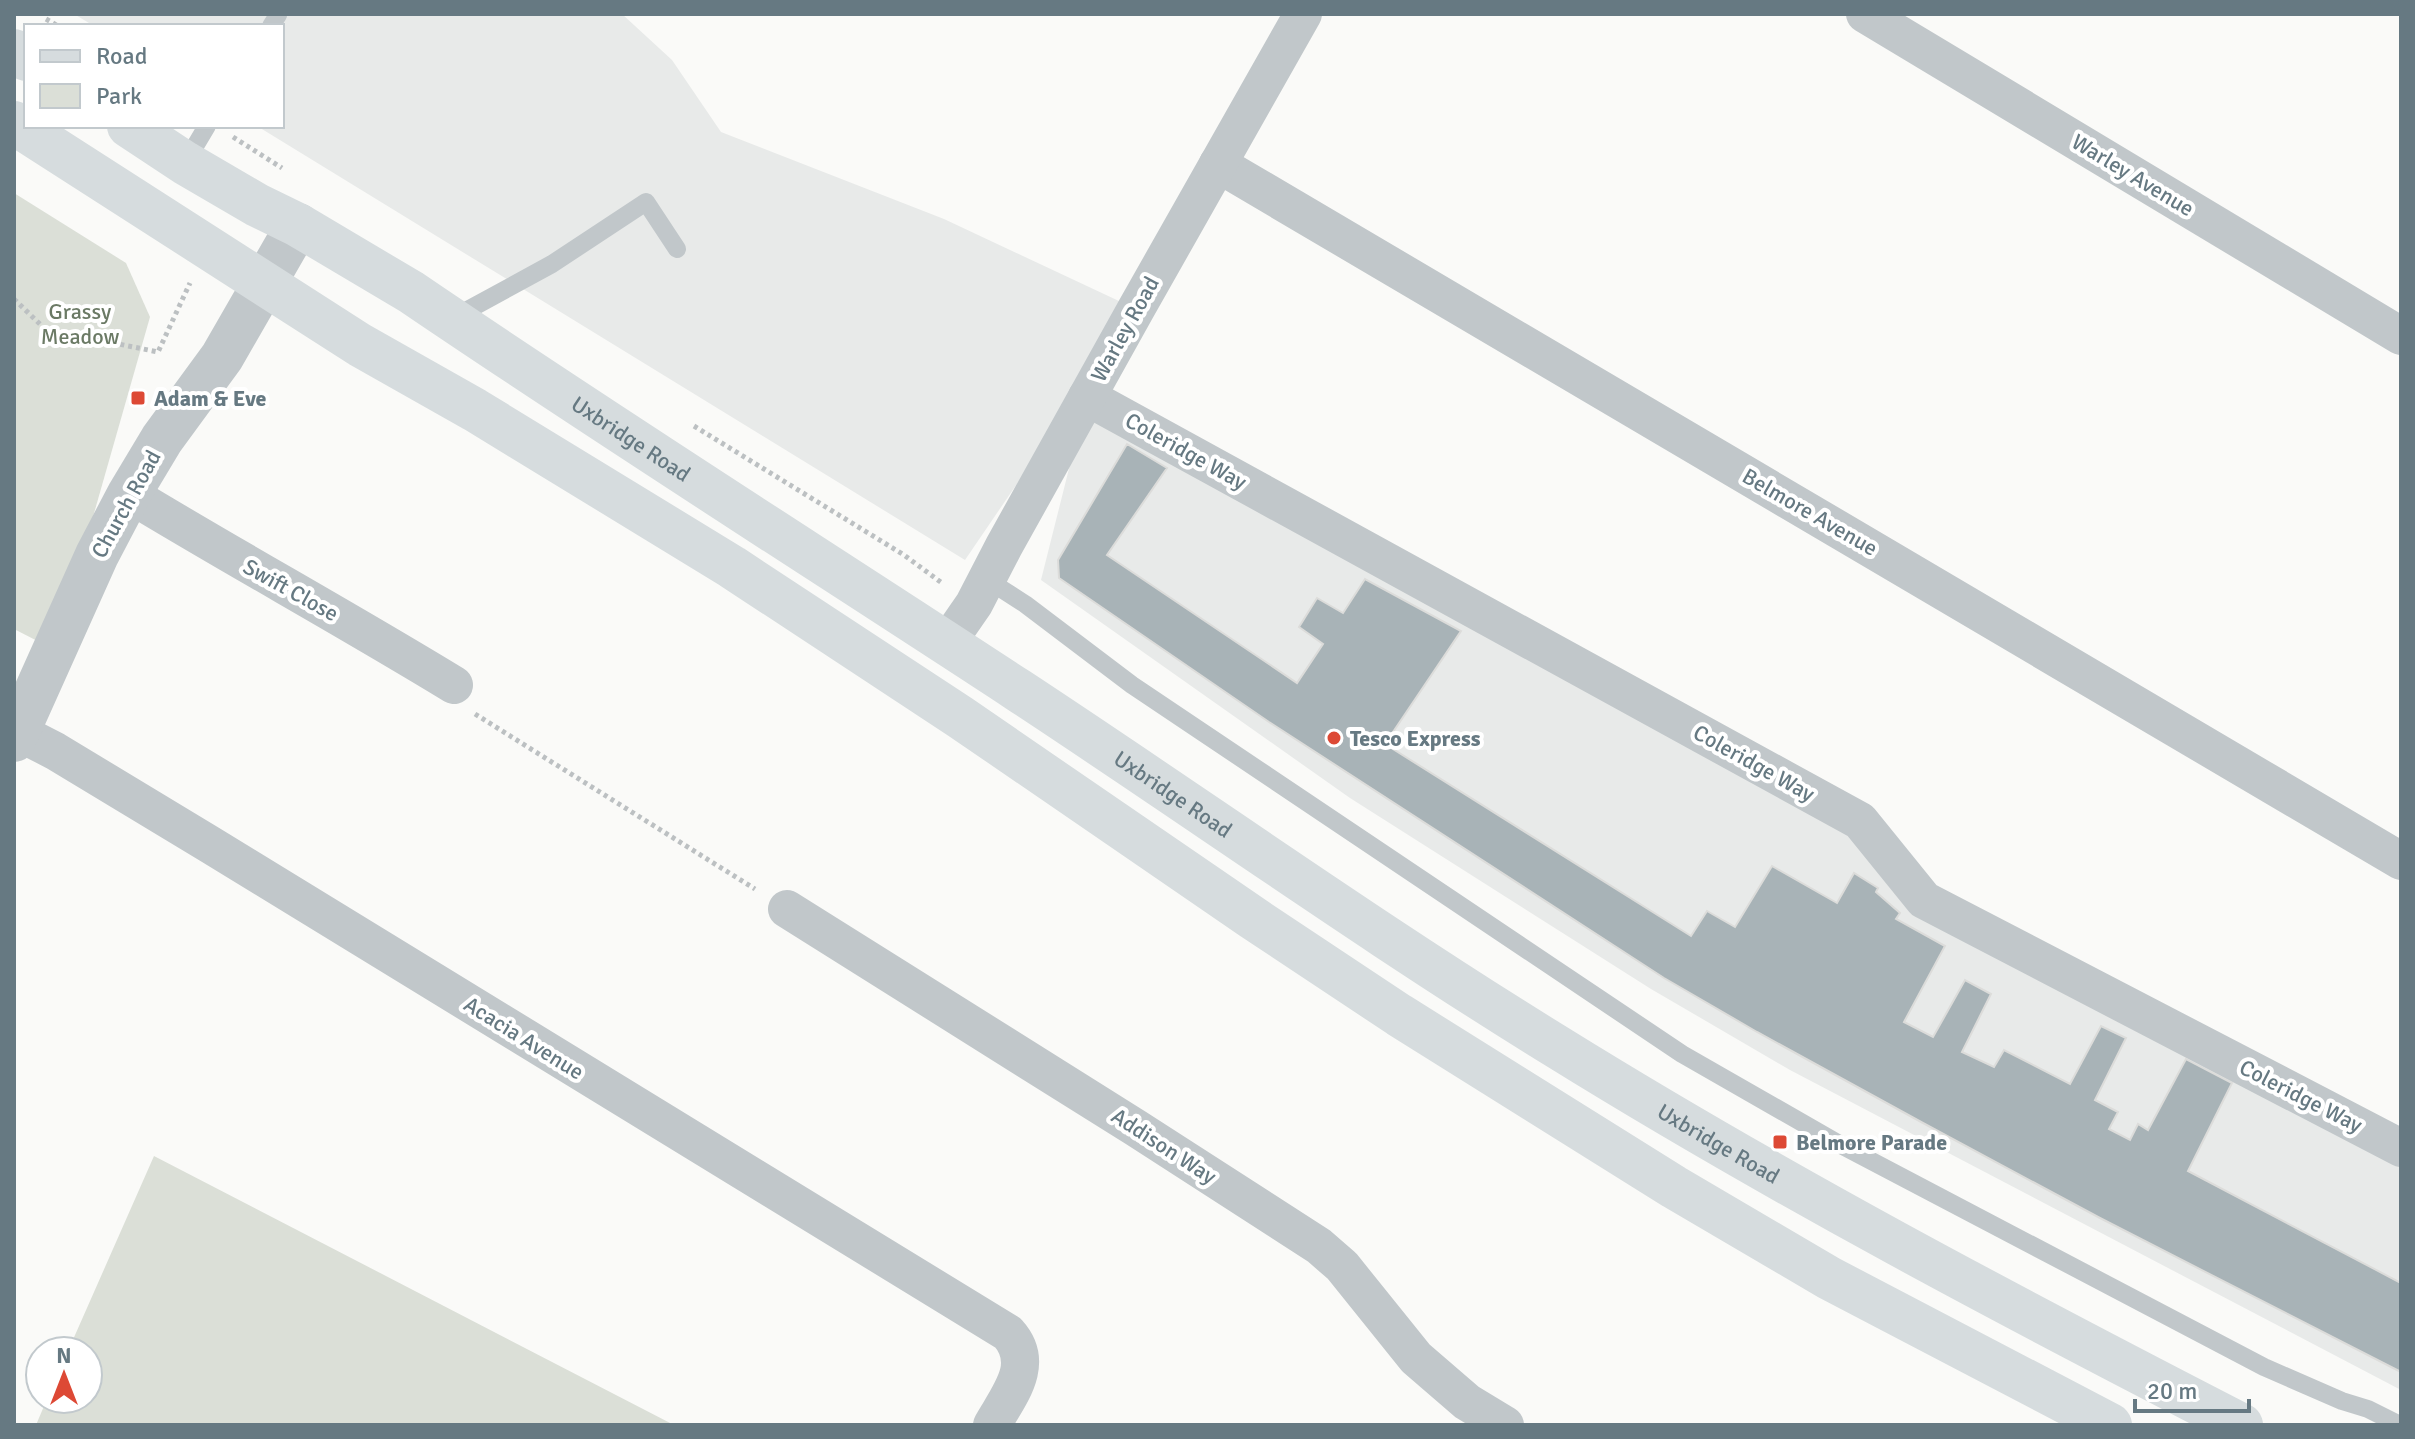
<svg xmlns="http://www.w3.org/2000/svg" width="2415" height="1439" viewBox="0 0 2415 1439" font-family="Signika,sans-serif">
<rect width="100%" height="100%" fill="#fafaf8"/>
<g fill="#e8eae9">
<path d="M74,14H622L672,60L721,132L944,219L1136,309L965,560L257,126H282V26H94Z"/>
<path d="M1087,397L1860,821L1924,900L2401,1161V1390L1790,1070L1651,989L1350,798L1041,580Z"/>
</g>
<g fill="#dbdfd7">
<path d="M14,193L126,263L150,317L55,650L14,629Z"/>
<path d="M154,1156L674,1425H36L47,1399H88V1351H68Z"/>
</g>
<path fill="#a8b3b7" stroke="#dcdcda" stroke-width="2" d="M1127,444L1167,468L1107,555L1297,683L1323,644L1299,627L1317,598L1343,613L1365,579L1461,631L1385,744L1691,936L1707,911L1735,927L1772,866L1837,903L1854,873L1878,888L1876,892L1900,913L1896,919L1945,946L1904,1022L1933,1037L1965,980L1991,994L1962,1052L1994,1067L2004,1050L2070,1084L2101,1026L2126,1038L2095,1100L2118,1112L2109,1129L2130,1140L2138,1124L2148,1130L2186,1059L2232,1083L2188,1171L2401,1283V1372L2100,1218L1923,1123L1757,1032L1664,978L1269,722L1059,578L1058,560Z"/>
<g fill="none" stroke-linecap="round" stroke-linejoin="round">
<g stroke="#bcc0c2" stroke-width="5" stroke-dasharray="4 4" stroke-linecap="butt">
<path d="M46,19L58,26"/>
<path d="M233,137L282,168"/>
<path d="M14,299L45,329L158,352L190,283"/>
<path d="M694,426L904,555L942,583"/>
<path d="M475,714L755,889"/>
</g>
<g stroke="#c1c7ca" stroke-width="18">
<path d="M271,26L278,15"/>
<path d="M185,163L207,126"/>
<path d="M453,318L552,264L646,202L677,249"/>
<path d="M986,579L1025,604L1132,685L1682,1054L1841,1145L2264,1367L2342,1401L2368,1409L2400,1425"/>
</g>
<g stroke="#c1c7ca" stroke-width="38">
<path d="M1865,14L2401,336"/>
<path d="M1218,164L2401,861"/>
<path d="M1087,397L1860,821L1924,900L2401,1148"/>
<path d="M129,494C236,559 346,619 454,685"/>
<path d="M947,643L974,604L1004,546L1136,309L1303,14"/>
<path d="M18,732L55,751L209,844L1008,1333C1036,1364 1009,1395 992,1425"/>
<path d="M787,909L1136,1128L1319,1246L1342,1266L1416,1358L1467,1402L1505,1425"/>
</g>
<path stroke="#c1c7ca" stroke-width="44" d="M14,740L97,555L129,494L162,439L222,357L298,225"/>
<g stroke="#d6dcde" stroke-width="44">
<path d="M14,51L26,59"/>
<path d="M14,123L360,345L475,410L732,567L960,717L1253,918L1399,1015L1674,1187L1829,1278L2110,1425"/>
<path id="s1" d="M129,126L185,163L257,205L298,225L411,292C611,428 815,557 1018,690C1199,809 1375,935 1559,1048C1780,1185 2010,1306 2241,1425"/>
</g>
</g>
<g fill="#dd4935" stroke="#fff" stroke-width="3">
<rect x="130" y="390" width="16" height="16" rx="4"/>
<circle cx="1334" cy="738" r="8"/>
<rect x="1772" y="1134" width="16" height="16" rx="4"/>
</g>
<g text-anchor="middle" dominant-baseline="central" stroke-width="8" stroke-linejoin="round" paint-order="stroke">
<g font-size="22" fill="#667982" stroke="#fff">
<text transform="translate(2133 175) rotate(31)">Warley Avenue</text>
<text transform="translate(1125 329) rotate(-61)">Warley Road</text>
<text stroke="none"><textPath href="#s1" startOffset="592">Uxbridge Road</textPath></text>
<text transform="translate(1186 451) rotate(29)">Coleridge Way</text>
<text transform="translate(126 504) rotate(-61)">Church Road</text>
<text transform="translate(1810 512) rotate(30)">Belmore Avenue</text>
<text transform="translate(291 590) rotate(29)">Swift Close</text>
<text transform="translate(1754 763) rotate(29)">Coleridge Way</text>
<text stroke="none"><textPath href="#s1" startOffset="1240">Uxbridge Road</textPath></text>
<text transform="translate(524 1038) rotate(32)">Acacia Avenue</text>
<text transform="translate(2301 1096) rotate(27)">Coleridge Way</text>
<text stroke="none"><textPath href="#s1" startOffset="1888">Uxbridge Road</textPath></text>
<text transform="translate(1164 1146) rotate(33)">Addison Way</text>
</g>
<g font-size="22" fill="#6b7a65" stroke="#fff">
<text x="80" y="311">Grassy<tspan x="80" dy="25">Meadow</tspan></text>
</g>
<g font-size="22" font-weight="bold" fill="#667982" stroke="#fff" text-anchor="start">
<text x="154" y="398">Adam &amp; Eve</text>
<text x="1350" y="738">Tesco Express</text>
<text x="1796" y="1142">Belmore Parade</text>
</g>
</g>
<rect width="2415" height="1439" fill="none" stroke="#667982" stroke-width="32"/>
<rect x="24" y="24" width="260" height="104" fill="#ffffff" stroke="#c2c9cd" stroke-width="2"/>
<rect x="40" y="50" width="40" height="12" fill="#d6dcde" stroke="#c2c9cd" stroke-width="2"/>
<text x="96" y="64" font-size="24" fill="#667982">Road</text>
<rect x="40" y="84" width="40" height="24" fill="#dbdfd7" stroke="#c2c9cd" stroke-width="2"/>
<text x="96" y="104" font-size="24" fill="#667982">Park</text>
<g transform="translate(64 1375)"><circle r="38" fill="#ffffff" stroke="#c2c9cd" stroke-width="2"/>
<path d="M0-6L14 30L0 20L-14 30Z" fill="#dd4935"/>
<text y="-12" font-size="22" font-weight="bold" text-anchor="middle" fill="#667982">N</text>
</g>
<path d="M2135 1399v12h114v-12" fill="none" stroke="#667982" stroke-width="4"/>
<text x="2147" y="1399" font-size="24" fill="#667982" stroke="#ffffff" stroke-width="6" paint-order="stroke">20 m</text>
</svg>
